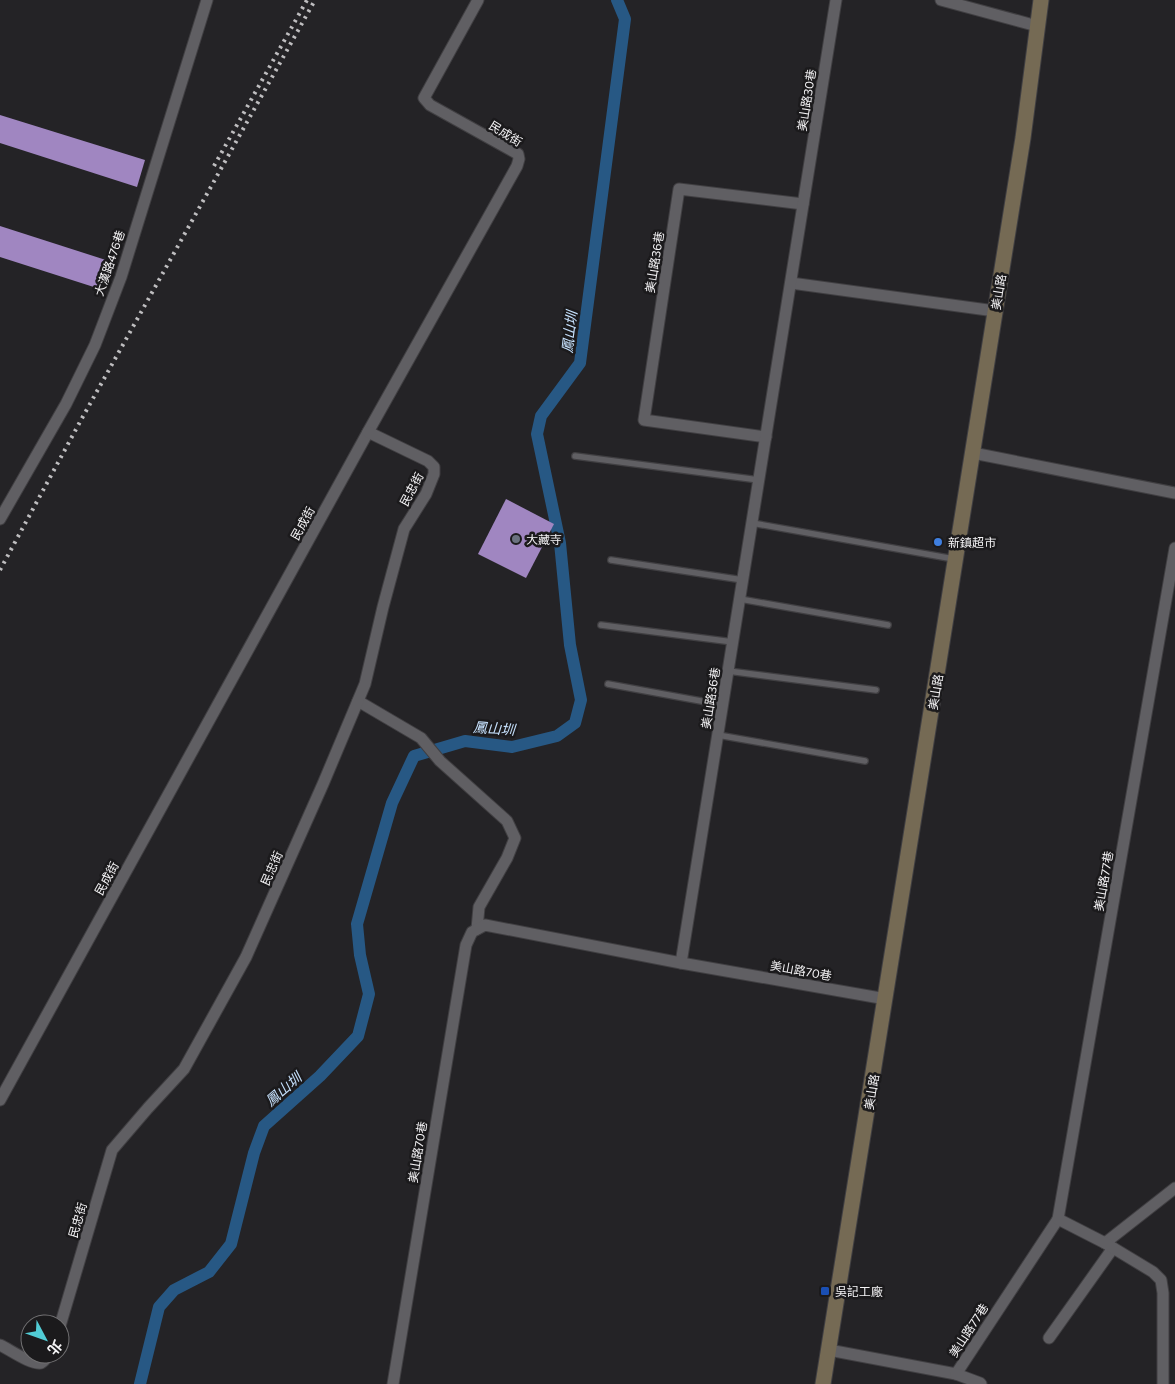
<svg xmlns="http://www.w3.org/2000/svg" width="1175" height="1384" viewBox="0 0 1175 1384" font-family="Commissioner,'Noto Sans TC',sans-serif">
<rect width="100%" height="100%" fill="#242326"/>
<g fill="none" stroke-linecap="round" stroke-linejoin="round">
<path stroke="#275884" stroke-width="12" d="M140,1384L159,1307L174,1290L209,1272L231,1244L254,1153L264,1126L320,1076L358,1036L369,994L360,955L357,924L392,803L414,756L465,741L512,747L557,736L575,723L581,700L570,645L560,543L537,434L541,416L580,363L625,19L617,0"/>
</g>
<g fill="#a086c1">
<path d="M0,115L145,160L137,187L0,143Z"/>
<path d="M0,226L109,261L100,289L0,257Z"/>
<path d="M506,499L554,524L526,578L478,554Z"/>
</g>
<g fill="none" stroke-linecap="round" stroke-linejoin="round">
<g stroke="#403f42" stroke-width="8">
<g id="lane">
<path d="M575,456L759,480"/>
<path d="M752,523L954,559"/>
<path d="M611,560L743,580"/>
<path d="M740,599L888,625"/>
<path d="M601,625L733,642"/>
<path d="M728,671L876,690"/>
<path d="M608,684L723,705"/>
<path d="M718,735L865,761"/>
</g>
</g>
<g stroke="#403f42" stroke-width="13">
<g id="street">
<path d="M941,0L1037,26"/>
<path d="M791,283L995,311"/>
<path d="M766,437L644,420L679,189L803,204"/>
<path d="M973,453L1175,493"/>
<path d="M0,519L66,404L95,345L121,277L207,0"/>
<path d="M358,701L421,738L440,761L507,821L515,838L507,858L479,907L477,929"/>
<path d="M681,963L836,0"/>
<path d="M0,1100L368,432L517,166L519,159L518,154L430,105L424,98L478,0"/>
<path d="M1105,1243L1175,1188"/>
<path d="M60,1326L112,1150L148,1108L184,1069L246,957L323,784L365,684L383,607L404,529L426,494L434,474V467L428,461L368,432"/>
<path d="M1049,1338L1113,1248"/>
<path d="M0,1345C9,1349 31,1365 41,1363C45,1361 47,1357 49,1354"/>
<path d="M829,1350L956,1374L1058,1219"/>
<path d="M956,1374L980,1383L981,1384"/>
<path d="M393,1384L466,945L472,932L485,925L681,963L886,999"/>
<path d="M1163,1384V1293L1161,1280L1153,1272L1105,1243L1058,1219L1175,548"/>
</g>
</g>
<g stroke="#403f42" stroke-width="17">
<path id="secondary" d="M823,1384L1023,138L1041,0"/>
</g>
<use href="#lane" stroke="#605f63" stroke-width="5.5"/>
<use href="#street" stroke="#605f63" stroke-width="11"/>
<use href="#secondary" stroke="#756a54" stroke-width="15"/>
<g stroke="#bfbec0" stroke-width="4" stroke-dasharray="2.5 5" stroke-linecap="butt">
<path d="M214,166L307,0"/>
<path d="M0,570L81,420L315,0"/>
</g>
</g>
<circle fill="#6b7280" stroke="#1b1a1c" stroke-width="2" cx="516" cy="539" r="5"/>
<circle fill="#3f7fe0" stroke="#1b1a1c" stroke-width="2" cx="938" cy="542" r="5"/>
<rect fill="#1a4fb4" stroke="#1b1a1c" stroke-width="2" x="820" y="1286" width="10" height="10" rx="2.5"/>
<g text-anchor="middle" dominant-baseline="central" stroke-width="5" stroke-linejoin="round" paint-order="stroke">
<g font-size="12" fill="#f5f4f6" stroke="#1b1a1c">
<text transform="translate(806 100) rotate(-81)">美山路30巷</text>
<text transform="translate(506 133) rotate(32)">民成街</text>
<text transform="translate(654 262) rotate(-81)">美山路36巷</text>
<text transform="translate(109 263) rotate(-71)">大漢路476巷</text>
<text transform="translate(998 292) rotate(-81)">美山路</text>
<text transform="translate(411 489) rotate(-62)">民忠街</text>
<text transform="translate(302 523) rotate(-61)">民成街</text>
<text transform="translate(935 692) rotate(-81)">美山路</text>
<text transform="translate(710 698) rotate(-81)">美山路36巷</text>
<text transform="translate(271 868) rotate(-66)">民忠街</text>
<text transform="translate(106 878) rotate(-61)">民成街</text>
<text transform="translate(1103 881) rotate(-80)">美山路77巷</text>
<text transform="translate(801 970) rotate(10)">美山路70巷</text>
<text transform="translate(871 1092) rotate(-81)">美山路</text>
<text transform="translate(417 1152) rotate(-81)">美山路70巷</text>
<text transform="translate(77 1220) rotate(-74)">民忠街</text>
<text transform="translate(968 1330) rotate(-57)">美山路77巷</text>
</g>
<g font-size="12" fill="#f5f4f6" stroke="#1b1a1c" text-anchor="start">
<text x="526" y="539">大藏寺</text>
<text x="948" y="542">新鎮超市</text>
<text x="835" y="1291">吳記工廠</text>
</g>
<g font-size="14" font-style="italic" fill="#c7e2fe" stroke="#1b1a1c">
<text transform="translate(569 332) rotate(-83)">鳳山圳</text>
<text transform="translate(494 728) rotate(4)">鳳山圳</text>
<text transform="translate(283 1089) rotate(-41)">鳳山圳</text>
</g>
</g>
<g transform="translate(45 1339) rotate(131)"><circle r="24" fill="#1b1a1c" stroke="#727173"/>
<path d="M0-4L9 19L0 12L-9 19Z" fill="#51ccd5"/>
<text y="-8" font-size="14" font-weight="bold" text-anchor="middle" fill="#f5f4f6">北</text>
</g>
</svg>
